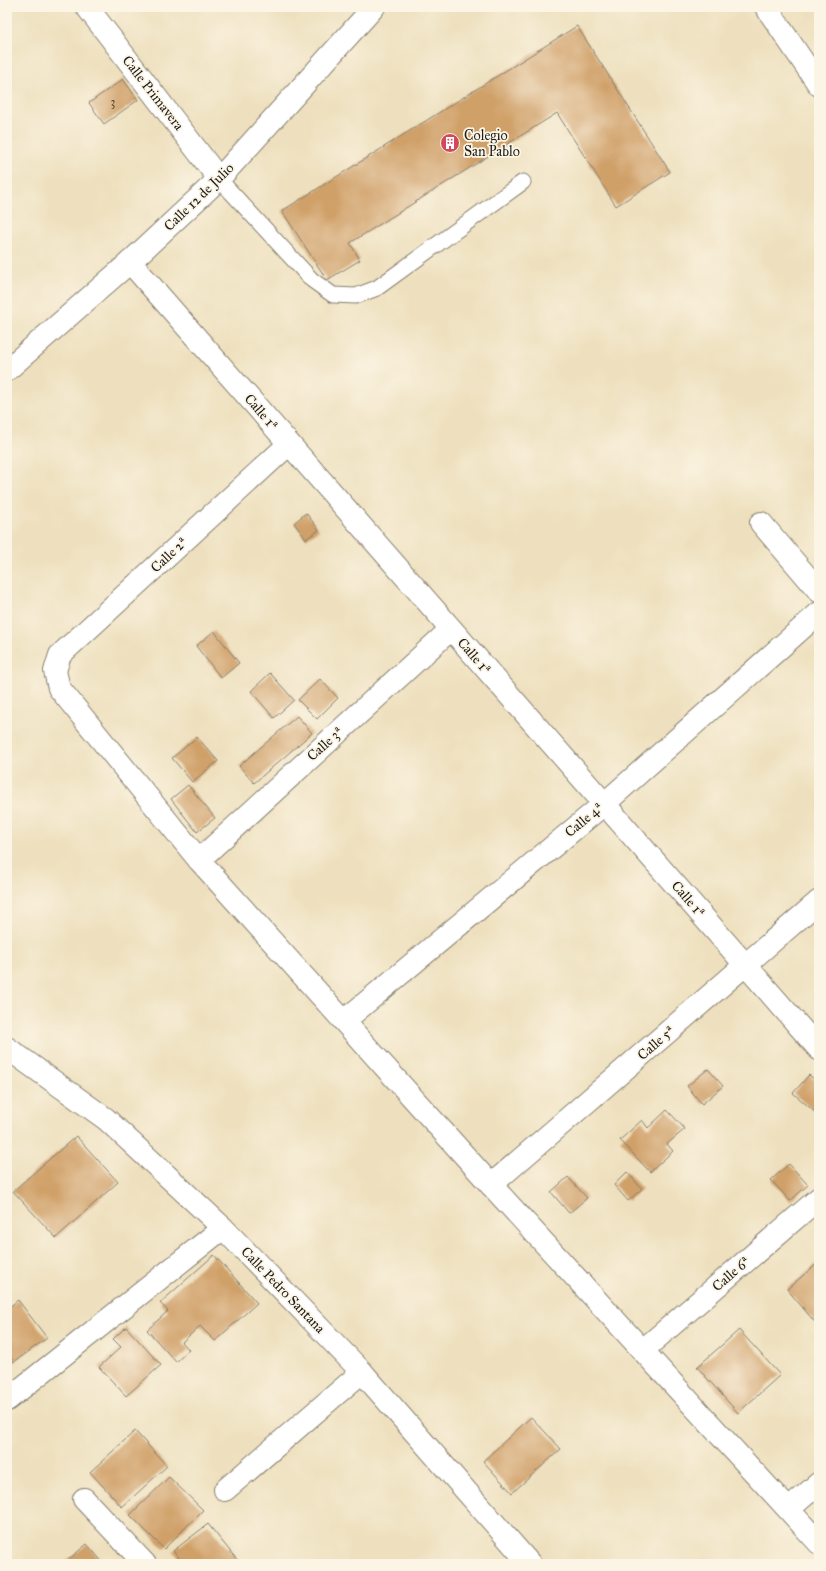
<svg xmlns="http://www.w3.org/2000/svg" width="826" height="1571" viewBox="0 0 826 1571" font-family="'IM FELL Great Primer',serif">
<rect width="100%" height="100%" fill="#fcf5e5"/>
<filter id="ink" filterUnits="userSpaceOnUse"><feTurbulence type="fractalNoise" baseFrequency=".025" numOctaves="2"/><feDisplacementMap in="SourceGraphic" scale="8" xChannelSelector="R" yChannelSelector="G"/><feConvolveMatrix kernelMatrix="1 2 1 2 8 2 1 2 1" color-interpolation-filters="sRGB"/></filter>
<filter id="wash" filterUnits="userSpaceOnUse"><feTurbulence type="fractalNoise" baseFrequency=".012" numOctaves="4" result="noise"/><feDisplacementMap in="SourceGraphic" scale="16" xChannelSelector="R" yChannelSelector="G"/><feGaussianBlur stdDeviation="0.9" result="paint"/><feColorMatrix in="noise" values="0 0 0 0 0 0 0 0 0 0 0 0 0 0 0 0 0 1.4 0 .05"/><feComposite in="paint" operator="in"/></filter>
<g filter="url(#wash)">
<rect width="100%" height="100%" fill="#eee0be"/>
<g id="blocks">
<g fill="#d0a069">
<path d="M577,26L670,172L616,206L557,113L350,243L360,260L327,280L282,211Z"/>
<path d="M123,79L138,100L104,124L89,103Z"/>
<path d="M306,513L319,530L306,539L294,523Z"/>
<path d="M214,631L239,663L221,678L196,646Z"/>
<path d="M270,673L294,700L274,718L251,691Z"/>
<path d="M320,679L338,698L317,719L298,700Z"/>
<path d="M297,716L312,733L254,783L239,766Z"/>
<path d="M197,737L218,761L192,782L172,758Z"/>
<path d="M188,785L215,818L197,832L171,799Z"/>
<path d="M708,1069L723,1086L702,1104L687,1086Z"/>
<path d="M809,1075L819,1083V1107L815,1112L793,1093Z"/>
<path d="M667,1110L685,1129L667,1144L673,1151L650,1172L620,1140L642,1120L648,1128Z"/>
<path d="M76,1136L118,1182L56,1238L13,1191Z"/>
<path d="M789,1164L808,1185L790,1201L771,1180Z"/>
<path d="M627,1172L642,1189L628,1201L614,1185Z"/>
<path d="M568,1177L587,1198L569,1213L551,1192Z"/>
<path d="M214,1255L257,1303L215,1341L200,1326L182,1342L189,1350L176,1362L147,1330L168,1311L160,1303Z"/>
<path d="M819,1262V1327L787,1289Z"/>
<path d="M18,1300L47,1338L14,1362L7,1353V1309Z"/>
<path d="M126,1327L161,1365L126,1396L99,1367L121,1347L113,1339Z"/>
<path d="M739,1330L780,1375L738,1413L697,1367Z"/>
<path d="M531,1417L561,1449L512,1493L483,1461Z"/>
<path d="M135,1431L167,1466L122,1507L90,1472Z"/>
<path d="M169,1477L203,1510L164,1549L130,1515Z"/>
<path d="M208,1524L238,1561L233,1564H184L173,1551Z"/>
<path d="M87,1544L104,1564H63Z"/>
</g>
</g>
</g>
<g filter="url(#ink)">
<use href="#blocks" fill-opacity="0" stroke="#857e6d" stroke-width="1"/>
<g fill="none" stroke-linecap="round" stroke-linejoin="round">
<g stroke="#857e6d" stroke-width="17">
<path id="service" d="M219,179L312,280L333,295L356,296L377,288L523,182"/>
</g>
<g stroke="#857e6d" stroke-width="24">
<g id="minor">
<path d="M87,7L219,179"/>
<path d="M766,7L819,85"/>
<path d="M130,262L819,1049"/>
<path d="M289,444L60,655L55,671L59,688L199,860L491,1185L819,1543"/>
<path d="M761,523L819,591"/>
<path d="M199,860L451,629"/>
<path d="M344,1021L604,804L819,613"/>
<path d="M7,1048L106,1119L223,1228L362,1372L530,1564"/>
<path d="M491,1185L819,901"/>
<path d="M643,1350L819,1198"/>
<path d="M7,1400L223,1228"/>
<path d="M225,1490L362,1372"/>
<path d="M84,1499L145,1564"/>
<path d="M789,1509L819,1483"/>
</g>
</g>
<g stroke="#857e6d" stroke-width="24">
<path id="secondary" d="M7,370L130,262L219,179L374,7"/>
</g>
<use href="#service" stroke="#fff" stroke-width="15"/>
<use href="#minor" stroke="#fff" stroke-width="22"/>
<use href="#secondary" stroke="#fff" stroke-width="22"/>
</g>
</g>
<defs>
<g id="building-disc" transform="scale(1)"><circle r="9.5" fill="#d1495b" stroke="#fcf5e5"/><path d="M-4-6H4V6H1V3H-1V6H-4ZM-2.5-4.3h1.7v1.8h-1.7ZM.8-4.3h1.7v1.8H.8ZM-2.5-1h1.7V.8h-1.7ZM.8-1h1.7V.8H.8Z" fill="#fff"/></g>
</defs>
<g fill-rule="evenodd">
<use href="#building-disc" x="450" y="143"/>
</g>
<g text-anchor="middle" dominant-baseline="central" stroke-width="3.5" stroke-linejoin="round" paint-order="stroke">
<g font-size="12" fill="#493d2f">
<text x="113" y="102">3</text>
</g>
<g font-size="14" fill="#1c1c1c" stroke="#fcf5e5">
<text transform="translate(153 93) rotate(52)">Calle Primavera</text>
<text transform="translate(199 197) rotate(-44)">Calle 12 de Julio</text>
<text transform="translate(261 412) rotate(49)">Calle 1ª</text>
<text transform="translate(169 555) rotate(-43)">Calle 2ª</text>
<text transform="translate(474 656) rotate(49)">Calle 1ª</text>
<text transform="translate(325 744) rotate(-42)">Calle 3ª</text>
<text transform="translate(584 820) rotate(-40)">Calle 4ª</text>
<text transform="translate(688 899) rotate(49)">Calle 1ª</text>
<text transform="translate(656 1043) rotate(-41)">Calle 5ª</text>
<text transform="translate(731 1274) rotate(-41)">Calle 6ª</text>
<text transform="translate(283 1290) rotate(46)">Calle Pedro Santana</text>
</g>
<g font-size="14" fill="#1c1c1c" stroke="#fcf5e5" text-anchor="start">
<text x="464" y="135">Colegio<tspan x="464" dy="16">San Pablo</tspan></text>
</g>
</g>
<rect width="826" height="1571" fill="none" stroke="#fcf5e5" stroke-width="24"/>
</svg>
